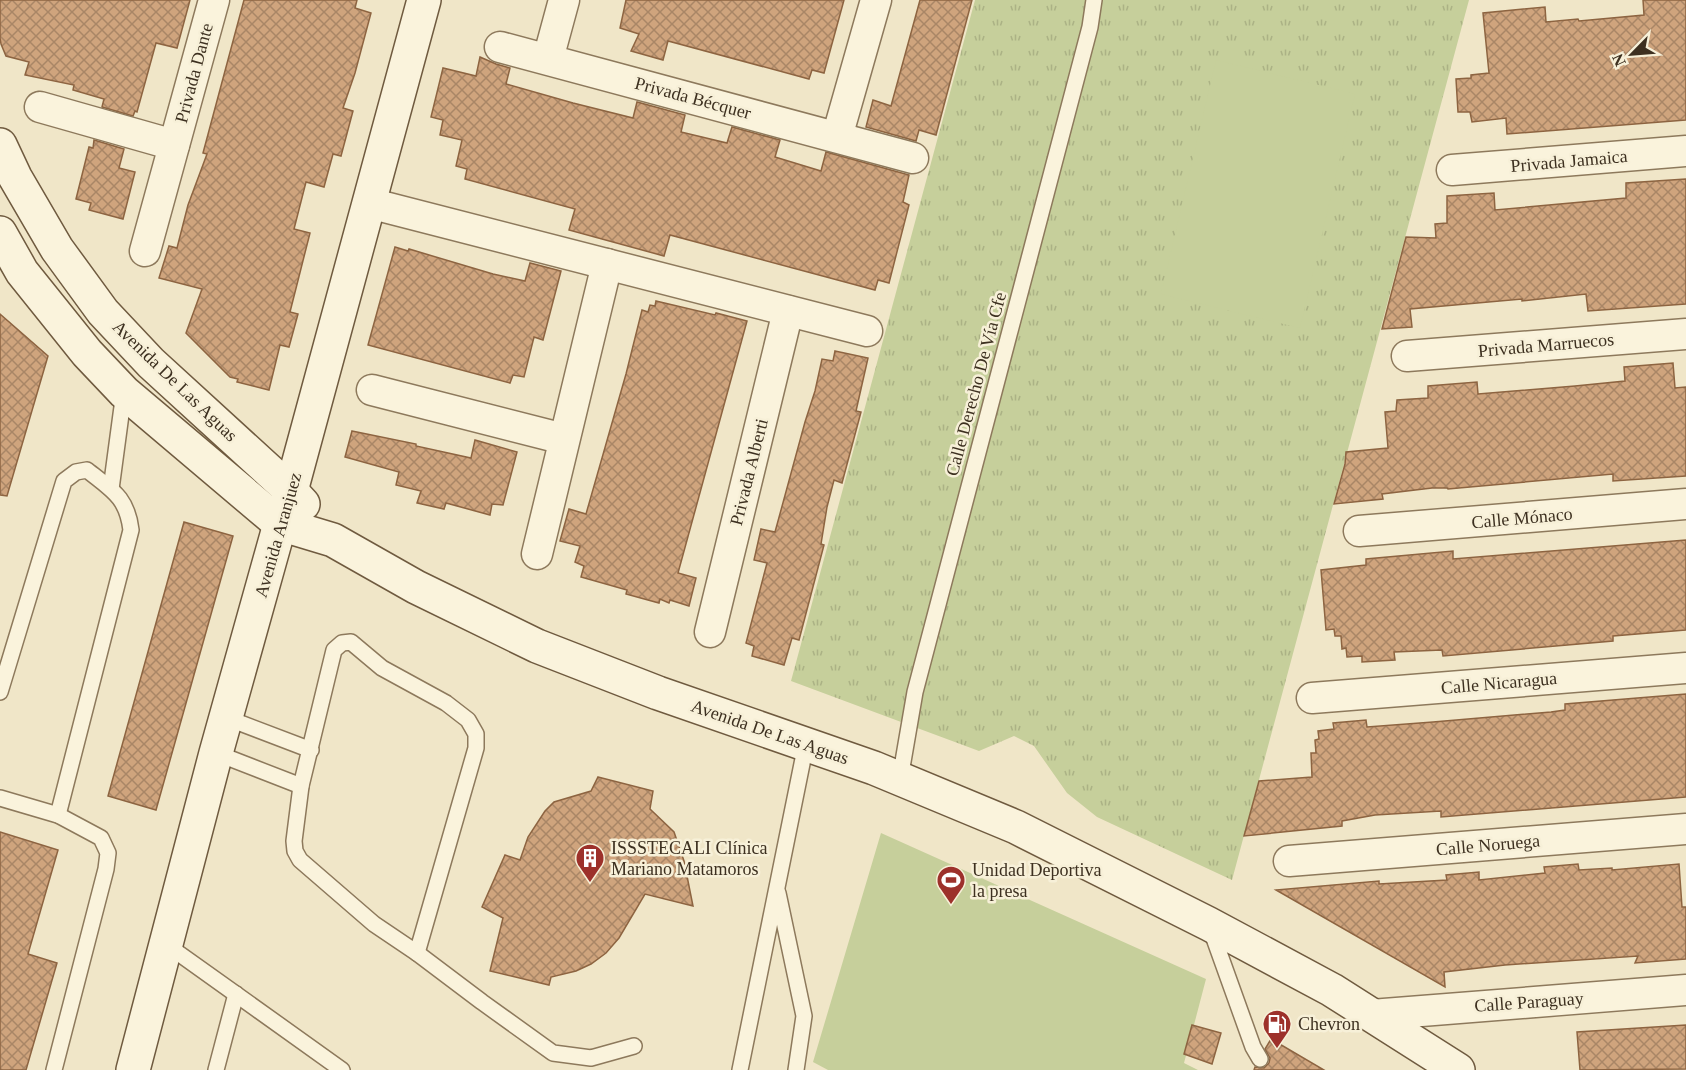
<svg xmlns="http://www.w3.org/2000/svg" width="1686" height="1070" viewBox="0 0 1686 1070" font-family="'Times New Roman',serif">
<defs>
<pattern id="grass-tufts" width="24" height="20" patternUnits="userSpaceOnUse" patternTransform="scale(1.5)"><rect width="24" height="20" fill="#c6cf9b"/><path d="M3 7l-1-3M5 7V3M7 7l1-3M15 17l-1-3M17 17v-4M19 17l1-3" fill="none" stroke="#abb285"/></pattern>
<pattern id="building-cross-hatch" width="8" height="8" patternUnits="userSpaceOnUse" patternTransform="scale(1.5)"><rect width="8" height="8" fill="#cfa47d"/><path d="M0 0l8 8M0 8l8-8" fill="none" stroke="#a98666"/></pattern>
</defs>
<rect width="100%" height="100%" fill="#f0e6c8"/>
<path fill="url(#grass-tufts)" d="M975,0H1469L1232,880L1097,817L1067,793L1034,746L1014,736L979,751L791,681Z"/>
<g fill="#c6cf9b">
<path d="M1216,60L1355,94L1300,328L1161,294Z"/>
<path d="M881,833L1206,979L1184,1063L1198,1070H828L813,1062Z"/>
</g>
<g fill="url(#building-cross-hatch)" stroke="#8d6441" stroke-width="1.5">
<path d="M0,0H190L177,48L156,43L137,112L135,111L133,116L102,107L104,99L73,90L74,85L25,75L29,62L6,56L1,44L0,38Z"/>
<path d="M244,0H357L355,8L371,13L355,73L343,108L353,111L341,156L333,154L324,187L306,182L294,229L310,233L290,312L298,314L289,347L280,345L269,390L237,382L238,379L230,377L186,333L202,289L159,278L169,246L177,248L188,205L207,154L203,153Z"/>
<path d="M626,0H844L824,73L812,70L809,79L668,41L663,60L631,51L639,34L620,28Z"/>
<path d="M920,0H972L936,135L919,130L916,141L866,127L873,100L891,106Z"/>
<path d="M1643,0H1686V120L1507,134L1506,118L1472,122L1470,112H1458L1456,79L1471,78V75L1489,73L1483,13L1545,7L1546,22L1578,19L1579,21L1644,15Z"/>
<path d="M480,57L496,64L510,68L506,84L573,103L633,118L637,102L685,115L681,132L727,143L732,127L780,140L775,157L821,171L826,152L909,175L903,202L909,205L889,283L878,280L875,290L670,235L664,256L569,230L575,209L465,179L467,169L456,166L462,140L440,135L443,120L431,117L443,68L476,76Z"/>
<path d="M94,140L124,149L119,168L135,172L123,219L89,210L91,203L76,199L89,147L93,148Z"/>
<path d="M1686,179V304L1588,311L1586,294L1522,301V299L1410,309L1412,327L1382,329L1406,237L1436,238L1435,224L1447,223V196L1494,193L1495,210L1626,198V183Z"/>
<path d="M395,247L408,251L409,249L493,274L525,281L530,263L561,271L543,340L534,337L524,377L513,375L510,383L368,345Z"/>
<path d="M656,301L715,315L716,313L747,321L678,573L696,578L689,606L670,600L669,603L660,599L659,603L626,594L627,590L581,577L584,566L575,562L580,546L560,541L569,509L586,514L626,374L642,310L648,312L650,305L655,306Z"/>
<path d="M0,314L48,356L7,496L0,495Z"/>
<path d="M835,351L868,358L856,411L861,412L842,483L834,480L827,507L821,544L824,545L799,640L792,638L784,665L752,656L754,646L746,643L767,563L754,560L761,529L775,532L805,422L815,391L822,359L833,361Z"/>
<path d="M1673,363L1675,388L1686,387V476L1613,481V474L1448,489L1447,488H1432L1382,494L1383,499L1334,504L1345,464L1346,452L1388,448L1385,412L1396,411L1397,400L1428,398V386L1477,382L1478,394L1575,386L1625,381L1624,367Z"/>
<path d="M352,431L416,444V446L471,458L475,440L517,452L503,505L492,504L490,515L446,503L444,509L417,503L421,491L396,485L399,472L345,457Z"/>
<path d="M184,522L233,536L156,810L108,796Z"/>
<path d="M1686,540V630L1613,636V641L1443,656L1442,650L1394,652L1395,660L1362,662V656L1347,657L1346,648L1342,649L1341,636H1335L1334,629L1326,630L1321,570L1366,565V559L1453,551V559Z"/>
<path d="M1686,694V797L1441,817V811L1375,815L1342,821V826L1244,836L1259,781L1312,777L1311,753H1316L1315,740L1319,739L1318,731L1334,729L1333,723L1366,720L1367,727L1433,722L1551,712L1565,710V704Z"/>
<path d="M598,777L653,791L650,809L674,832L684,861L693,906L645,894L619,938L606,953L591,964L576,971L551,977L549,985L490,971L503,918L482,907L505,855L520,860L528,837L545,811L554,802L591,791Z"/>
<path d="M0,832L58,850L28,954L57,963L26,1070H0Z"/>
<path d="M1578,864L1579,870L1612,868V870L1679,864L1682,907H1686V959L1635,963L1638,956L1505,965L1444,972L1445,987L1276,890L1379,881V884L1447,880L1446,875L1479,872V880L1545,873L1544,867Z"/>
<path d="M1192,1025L1221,1033L1212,1064L1184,1054Z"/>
<path d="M1686,1025V1069L1580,1070L1577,1032Z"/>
<path d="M1271,1039L1324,1070H1254L1255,1067L1264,1068L1269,1063L1270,1058L1265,1049Z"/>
</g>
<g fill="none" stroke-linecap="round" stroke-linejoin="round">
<g stroke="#8d795c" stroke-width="18">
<g id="lane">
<path d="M111,489L124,392"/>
<path d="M351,642L382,668L446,703L468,720L476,734V748L417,953L374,924L300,860L295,851L294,841L301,786L334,650L342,643Z"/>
<path d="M0,692L64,481L76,472L87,470C112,490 127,497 131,530L58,815"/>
<path d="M227,718L311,750"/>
<path d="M216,753L301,786"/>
<path d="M900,779L915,692L1090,27L1094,0"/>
<path d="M0,798L58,815L101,838L108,853L106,869L54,1070"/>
<path d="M778,893L804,1016L796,1070"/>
<path d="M1211,930L1253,1047L1260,1059"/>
<path d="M167,945L342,1070"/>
<path d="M417,953L482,1002L553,1053L591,1058L634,1046"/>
<path d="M216,1070L236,994"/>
<path d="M740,1070L806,744"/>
</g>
</g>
<g stroke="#8d795c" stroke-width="33">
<g id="street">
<path d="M500,47L913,158"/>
<path d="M548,59L564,0"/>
<path d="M40,107L174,145"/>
<path d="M837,137L876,0"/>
<path d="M1452,170L1686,151"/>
<path d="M369,203L867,331"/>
<path d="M145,251L214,0"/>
<path d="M1407,356L1686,334"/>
<path d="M372,390L564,439"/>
<path d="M1359,531L1686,504"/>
<path d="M537,554L607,264"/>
<path d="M710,632L788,311"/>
<path d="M1312,698L1686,668"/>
<path d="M1289,861L1686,829"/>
<path d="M1371,1015L1686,990"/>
</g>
</g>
<g stroke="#6f5a3f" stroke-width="36">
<g id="secondary">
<path d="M0,145L15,177L57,249L103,312L151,363L291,491L303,504"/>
<path d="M0,233L22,272L87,353L124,392L280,524L333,540L416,587L537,646L658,693L874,768L1016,827L1209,924L1332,990L1458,1070"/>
<path d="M133,1070L216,753L280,524L291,491L424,0"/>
</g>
</g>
<use href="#lane" stroke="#faf3dc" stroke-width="15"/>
<use href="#street" stroke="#faf3dc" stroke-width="30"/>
<use href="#secondary" stroke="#faf3dc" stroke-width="33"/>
</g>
<defs>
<g id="building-pin" transform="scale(1.5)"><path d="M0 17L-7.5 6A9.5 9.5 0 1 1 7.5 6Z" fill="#9d312b" stroke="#f7f0d8"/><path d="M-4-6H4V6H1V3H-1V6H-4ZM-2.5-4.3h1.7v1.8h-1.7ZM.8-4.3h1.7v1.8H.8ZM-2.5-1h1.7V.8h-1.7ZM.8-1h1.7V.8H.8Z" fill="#fff"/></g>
<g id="stadium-pin" transform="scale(1.5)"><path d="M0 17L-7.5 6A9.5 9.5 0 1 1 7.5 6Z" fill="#9d312b" stroke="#f7f0d8"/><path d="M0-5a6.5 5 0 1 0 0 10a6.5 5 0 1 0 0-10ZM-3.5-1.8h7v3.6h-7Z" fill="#fff"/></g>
<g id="fuel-pin" transform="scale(1.5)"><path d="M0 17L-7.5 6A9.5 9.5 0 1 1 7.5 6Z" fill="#9d312b" stroke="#f7f0d8"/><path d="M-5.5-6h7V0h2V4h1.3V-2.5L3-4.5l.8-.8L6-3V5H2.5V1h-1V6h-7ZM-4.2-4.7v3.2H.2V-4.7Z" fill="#fff"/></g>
</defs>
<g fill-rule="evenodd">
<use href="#building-pin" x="590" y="858"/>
<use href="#stadium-pin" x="951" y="880"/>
<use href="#fuel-pin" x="1277" y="1024"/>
</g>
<g text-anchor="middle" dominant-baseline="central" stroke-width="5" stroke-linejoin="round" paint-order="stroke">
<g font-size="18" fill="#3d3020" stroke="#f7f0d8">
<text transform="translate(194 73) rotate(-75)">Privada Dante</text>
<text transform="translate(693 98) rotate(15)">Privada Bécquer</text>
<text transform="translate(1569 161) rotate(-5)">Privada Jamaica</text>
<text transform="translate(1546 345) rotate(-5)">Privada Marruecos</text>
<text transform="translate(175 381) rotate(44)">Avenida De Las Aguas</text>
<text transform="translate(976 384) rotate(-75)">Calle Derecho De Vía Cfe</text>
<text transform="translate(749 472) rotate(-76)">Privada Alberti</text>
<text transform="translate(1522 518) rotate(-5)">Calle Mónaco</text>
<text transform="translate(278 535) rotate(-74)">Avenida Aranjuez</text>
<text transform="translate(1499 683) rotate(-5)">Calle Nicaragua</text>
<text transform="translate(770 732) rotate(19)">Avenida De Las Aguas</text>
<text transform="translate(1488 845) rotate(-5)">Calle Noruega</text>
<text transform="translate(1529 1002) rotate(-4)">Calle Paraguay</text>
</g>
<g font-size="18" fill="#3d3020" stroke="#f7f0d8" text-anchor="start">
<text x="611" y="848">ISSSTECALI Clínica<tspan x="611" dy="21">Mariano Matamoros</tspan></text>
<text x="972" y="870">Unidad Deportiva<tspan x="972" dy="21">la presa</tspan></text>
<text x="1298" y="1024">Chevron</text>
</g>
</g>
<g transform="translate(1632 54) rotate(245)" stroke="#f7f0d8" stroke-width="4.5" paint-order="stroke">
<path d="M0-4.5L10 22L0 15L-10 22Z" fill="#3d3020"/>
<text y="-9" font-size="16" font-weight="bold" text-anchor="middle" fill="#3d3020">N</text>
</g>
</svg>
